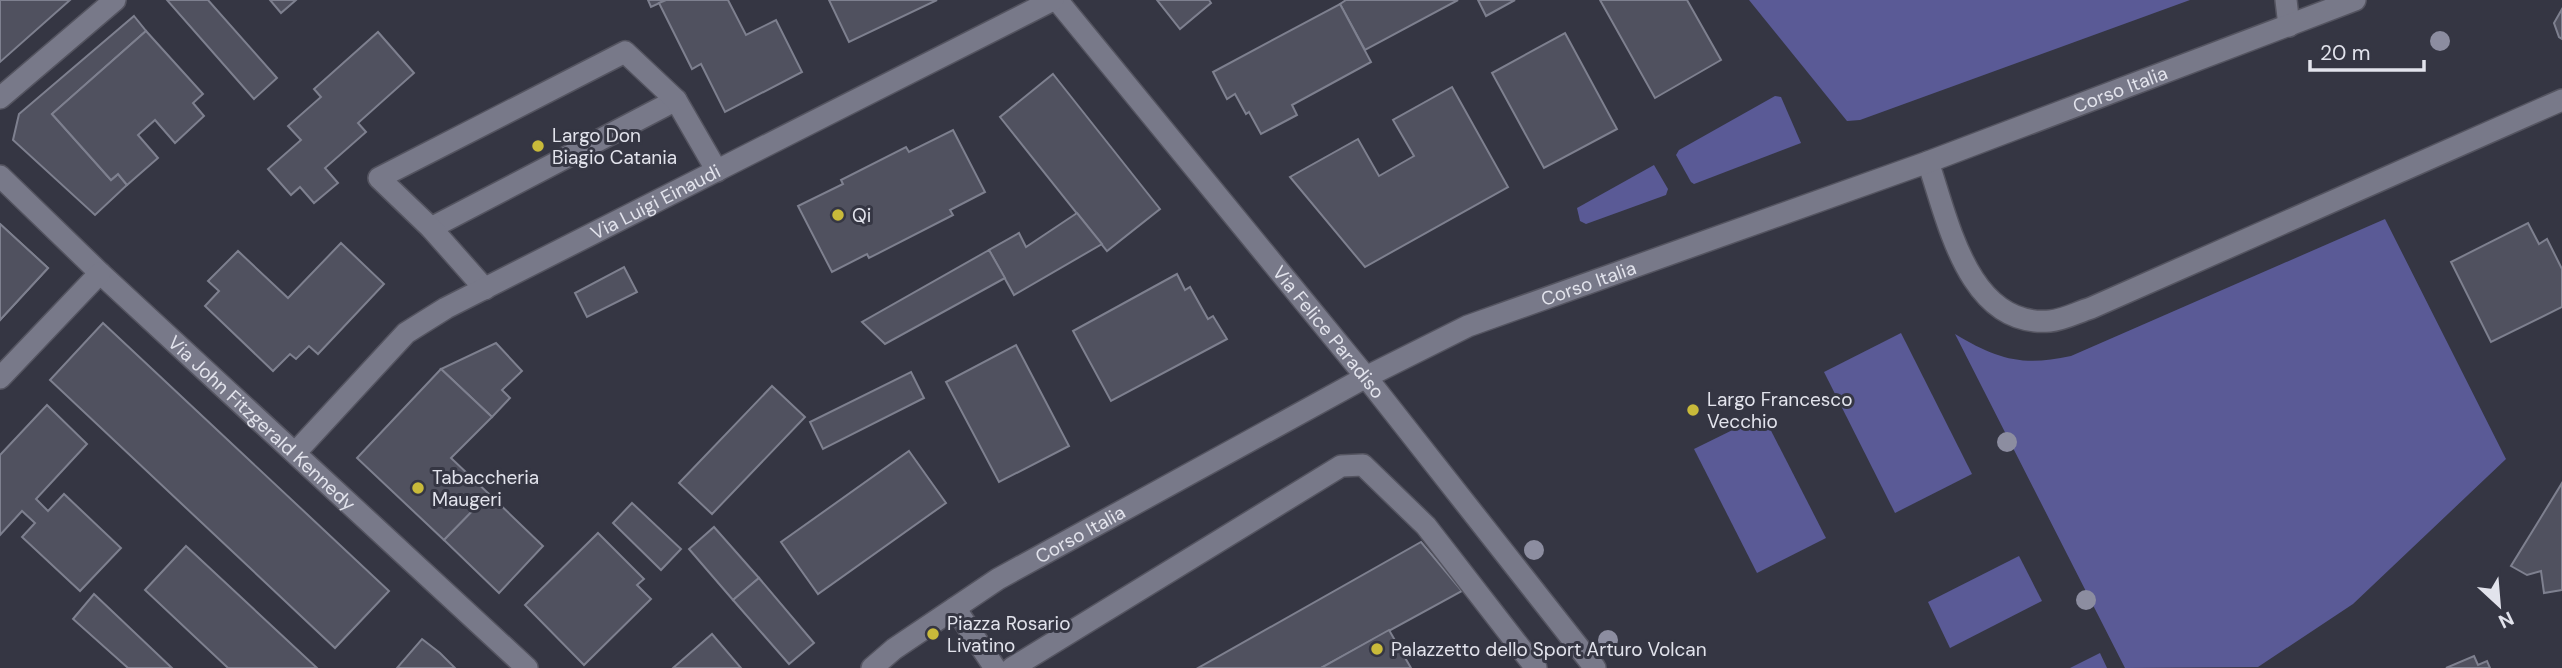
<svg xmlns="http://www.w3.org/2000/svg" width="2562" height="668" viewBox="0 0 2562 668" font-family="'DM Sans',sans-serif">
<rect width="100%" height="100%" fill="#353643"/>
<g fill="#5a5a96">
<path d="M1749,0H2190L1860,120L1847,121Z"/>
<path d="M1775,96L1781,97L1801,143L1694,184L1691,182L1676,155L1679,150Z"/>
<path d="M1654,165L1668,189L1666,195L1586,224L1580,221L1577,208Z"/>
<path d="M2385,219L2506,459L2353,604L2258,667L2125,668L1955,334C1997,359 2022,367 2071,356Z"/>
<path d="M1901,333L1972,474L1895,513L1824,372Z"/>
<path d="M1763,415L1826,538L1757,573L1694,449Z"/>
<path d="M2019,556L2042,601L1950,648L1928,602Z"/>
<path d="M2100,653L2107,668H2070Z"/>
</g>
<g fill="#50515f" stroke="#7e808f" stroke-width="2">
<path d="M0,0H70L0,62Z"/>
<path d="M167,0H208L277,78L254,99Z"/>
<path d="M270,0H296L281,13Z"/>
<path d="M648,0H666L651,7Z"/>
<path d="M666,0H728L746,35L776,20L802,72L725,112L701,64L692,69L659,3Z"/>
<path d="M829,0H937L849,42Z"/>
<path d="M1157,0H1209L1211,3L1180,29Z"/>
<path d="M1346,0H1458L1365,50L1340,4Z"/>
<path d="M1478,0H1515L1486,16Z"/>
<path d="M1600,0H1687L1721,60L1655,98Z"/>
<path d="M1340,4L1371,62L1292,105L1297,115L1261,134L1249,112L1246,114L1235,94L1227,99L1213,72Z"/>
<path d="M2562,9V39L2559,37L2554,23Z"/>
<path d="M134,16L146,31L52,114L111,180L118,174L127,185L95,215L13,140L19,114Z"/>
<path d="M146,31L203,94L193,103L204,116L175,143L155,120L138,135L158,158L127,185L118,174L111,180L52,114Z"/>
<path d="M378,32L414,73L358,123L366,132L325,168L338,183L314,203L300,187L291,195L268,169L301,140L288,126L321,97L314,89Z"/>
<path d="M1565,33L1617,129L1544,168L1492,73Z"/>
<path d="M1053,74L1160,209L1107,251L1000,117Z"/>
<path d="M1452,87L1508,187L1365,267L1290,177L1358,139L1379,176L1414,156L1393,120Z"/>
<path d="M953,130L985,192L950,210L953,215L869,258L867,254L832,272L798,206L843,184L841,180L906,147L909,152Z"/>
<path d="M1077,213L1102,244L1014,295L989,250L1019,233L1026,247Z"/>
<path d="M2528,223L2539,244L2547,239L2562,269V307L2491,342L2451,262Z"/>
<path d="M0,224L48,268L0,320L1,271Z"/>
<path d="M0,224L48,268L0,320Z"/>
<path d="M341,243L384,284L318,354L309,346L296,359L290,354L273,371L205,306L219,291L208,281L238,251L288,298Z"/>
<path d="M989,250L1005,278L885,344L862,322Z"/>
<path d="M624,267L637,292L587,317L575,293Z"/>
<path d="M1177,274L1185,290L1190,287L1208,319L1213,316L1227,339L1111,401L1073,331Z"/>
<path d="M103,323L389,591L335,648L50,380Z"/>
<path d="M496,343L522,371L502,390L510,398L492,417L441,369Z"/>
<path d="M1016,345L1069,446L999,482L946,382Z"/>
<path d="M441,369L492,417L451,458L489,494L444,540L357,458Z"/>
<path d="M911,372L924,398L823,449L810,422Z"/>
<path d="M772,386L805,417L712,514L679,483Z"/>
<path d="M47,405L87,444L36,499L48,511L64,494L121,548L80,591L22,537L35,523L22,511L0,535V455Z"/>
<path d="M909,451L946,503L818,594L781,542Z"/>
<path d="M2562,483V590L2544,593L2541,571L2527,575L2511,566Z"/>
<path d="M489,494L543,546L499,593L444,540Z"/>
<path d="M632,503L681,549L661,570L613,523Z"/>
<path d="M714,527L759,578L733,600L689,549Z"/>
<path d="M598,533L644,579L637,585L651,599L584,665L525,605Z"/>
<path d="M1421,542L1462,591L1321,668H1198Z"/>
<path d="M186,546L317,668H228L145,590Z"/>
<path d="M759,578L814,643L789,664L733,600Z"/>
<path d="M94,594L172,668H128L73,619Z"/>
<path d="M1389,630L1411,668H1321Z"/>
<path d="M712,634L741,668H673Z"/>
<path d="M422,639L440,653L455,668H397Z"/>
<path d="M2474,656L2478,665L2487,661L2490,668H2446Z"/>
</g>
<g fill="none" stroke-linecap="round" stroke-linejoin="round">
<g stroke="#545460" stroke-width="24">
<g id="minor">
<path id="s1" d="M1057,0L1366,377L1595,668"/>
<path d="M2286,0L2289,26"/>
<path d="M0,98L115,0"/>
<path d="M1928,162C1948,220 1968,328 2050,321C2063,320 2078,312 2091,308L2562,100"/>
<path id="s2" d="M0,176L100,273L527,668"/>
<path d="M431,228L676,100"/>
<path d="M485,289L431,228L379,178L625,52L676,100L717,171"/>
<path d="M0,378L100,273"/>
<path id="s3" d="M296,452L406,333L446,308L1053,0"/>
<path d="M955,608L995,668"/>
<path id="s4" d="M872,668L894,649L998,579L1366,377L1468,326L1928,162L2355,0"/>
<path d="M1012,668L1341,466L1363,465L1426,526L1536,668"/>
</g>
</g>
<use href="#minor" stroke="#787989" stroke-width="21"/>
</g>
<g fill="#8c8da0">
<circle cx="2440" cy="41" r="10"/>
<circle cx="2007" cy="442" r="10"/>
<circle cx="1534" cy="550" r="10"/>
<circle cx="2086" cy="600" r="10"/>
<circle cx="1608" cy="640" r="10"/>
</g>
<g fill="#c9ba3a" stroke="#353643" stroke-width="2.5">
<circle cx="538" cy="146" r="7"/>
<circle cx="838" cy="215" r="7"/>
<circle cx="1693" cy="410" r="7"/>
<circle cx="418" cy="488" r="7"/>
<circle cx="933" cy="634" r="7"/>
<circle cx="1377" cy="649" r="7"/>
</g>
<g text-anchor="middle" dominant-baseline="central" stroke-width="6" stroke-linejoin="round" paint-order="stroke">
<g font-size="19" fill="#e2e3ec" stroke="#353643">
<text stroke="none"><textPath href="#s4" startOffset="1382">Corso Italia</textPath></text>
<text stroke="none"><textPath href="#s3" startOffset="444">Via Luigi Einaudi</textPath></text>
<text stroke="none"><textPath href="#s4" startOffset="816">Corso Italia</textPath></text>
<text stroke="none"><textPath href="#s1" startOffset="429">Via Felice Paradiso</textPath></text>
<text stroke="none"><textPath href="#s2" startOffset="360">Via John Fitzgerald Kennedy</textPath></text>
<text stroke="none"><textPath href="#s4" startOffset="248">Corso Italia</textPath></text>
</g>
<g font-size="19" fill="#e2e3ec" stroke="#353643" text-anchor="start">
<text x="552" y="135">Largo Don<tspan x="552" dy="22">Biagio Catania</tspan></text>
<text x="852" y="215">Qi</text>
<text x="1707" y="399">Largo Francesco<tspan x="1707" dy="22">Vecchio</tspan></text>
<text x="432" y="477">Tabaccheria<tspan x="432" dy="22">Maugeri</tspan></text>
<text x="947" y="623">Piazza Rosario<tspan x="947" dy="22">Livatino</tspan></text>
<text x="1391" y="649">Palazzetto dello Sport Arturo Volcan</text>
</g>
</g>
<g transform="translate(2499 605) rotate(154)" stroke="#353643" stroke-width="5" paint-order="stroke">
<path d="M0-5L12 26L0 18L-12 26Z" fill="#e2e3ec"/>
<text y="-10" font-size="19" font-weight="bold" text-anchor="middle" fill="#e2e3ec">N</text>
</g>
<path d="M2310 60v10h114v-10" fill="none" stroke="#e2e3ec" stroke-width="3.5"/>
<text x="2320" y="60" font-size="21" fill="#e2e3ec" stroke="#353643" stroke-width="5" paint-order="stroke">20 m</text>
</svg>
